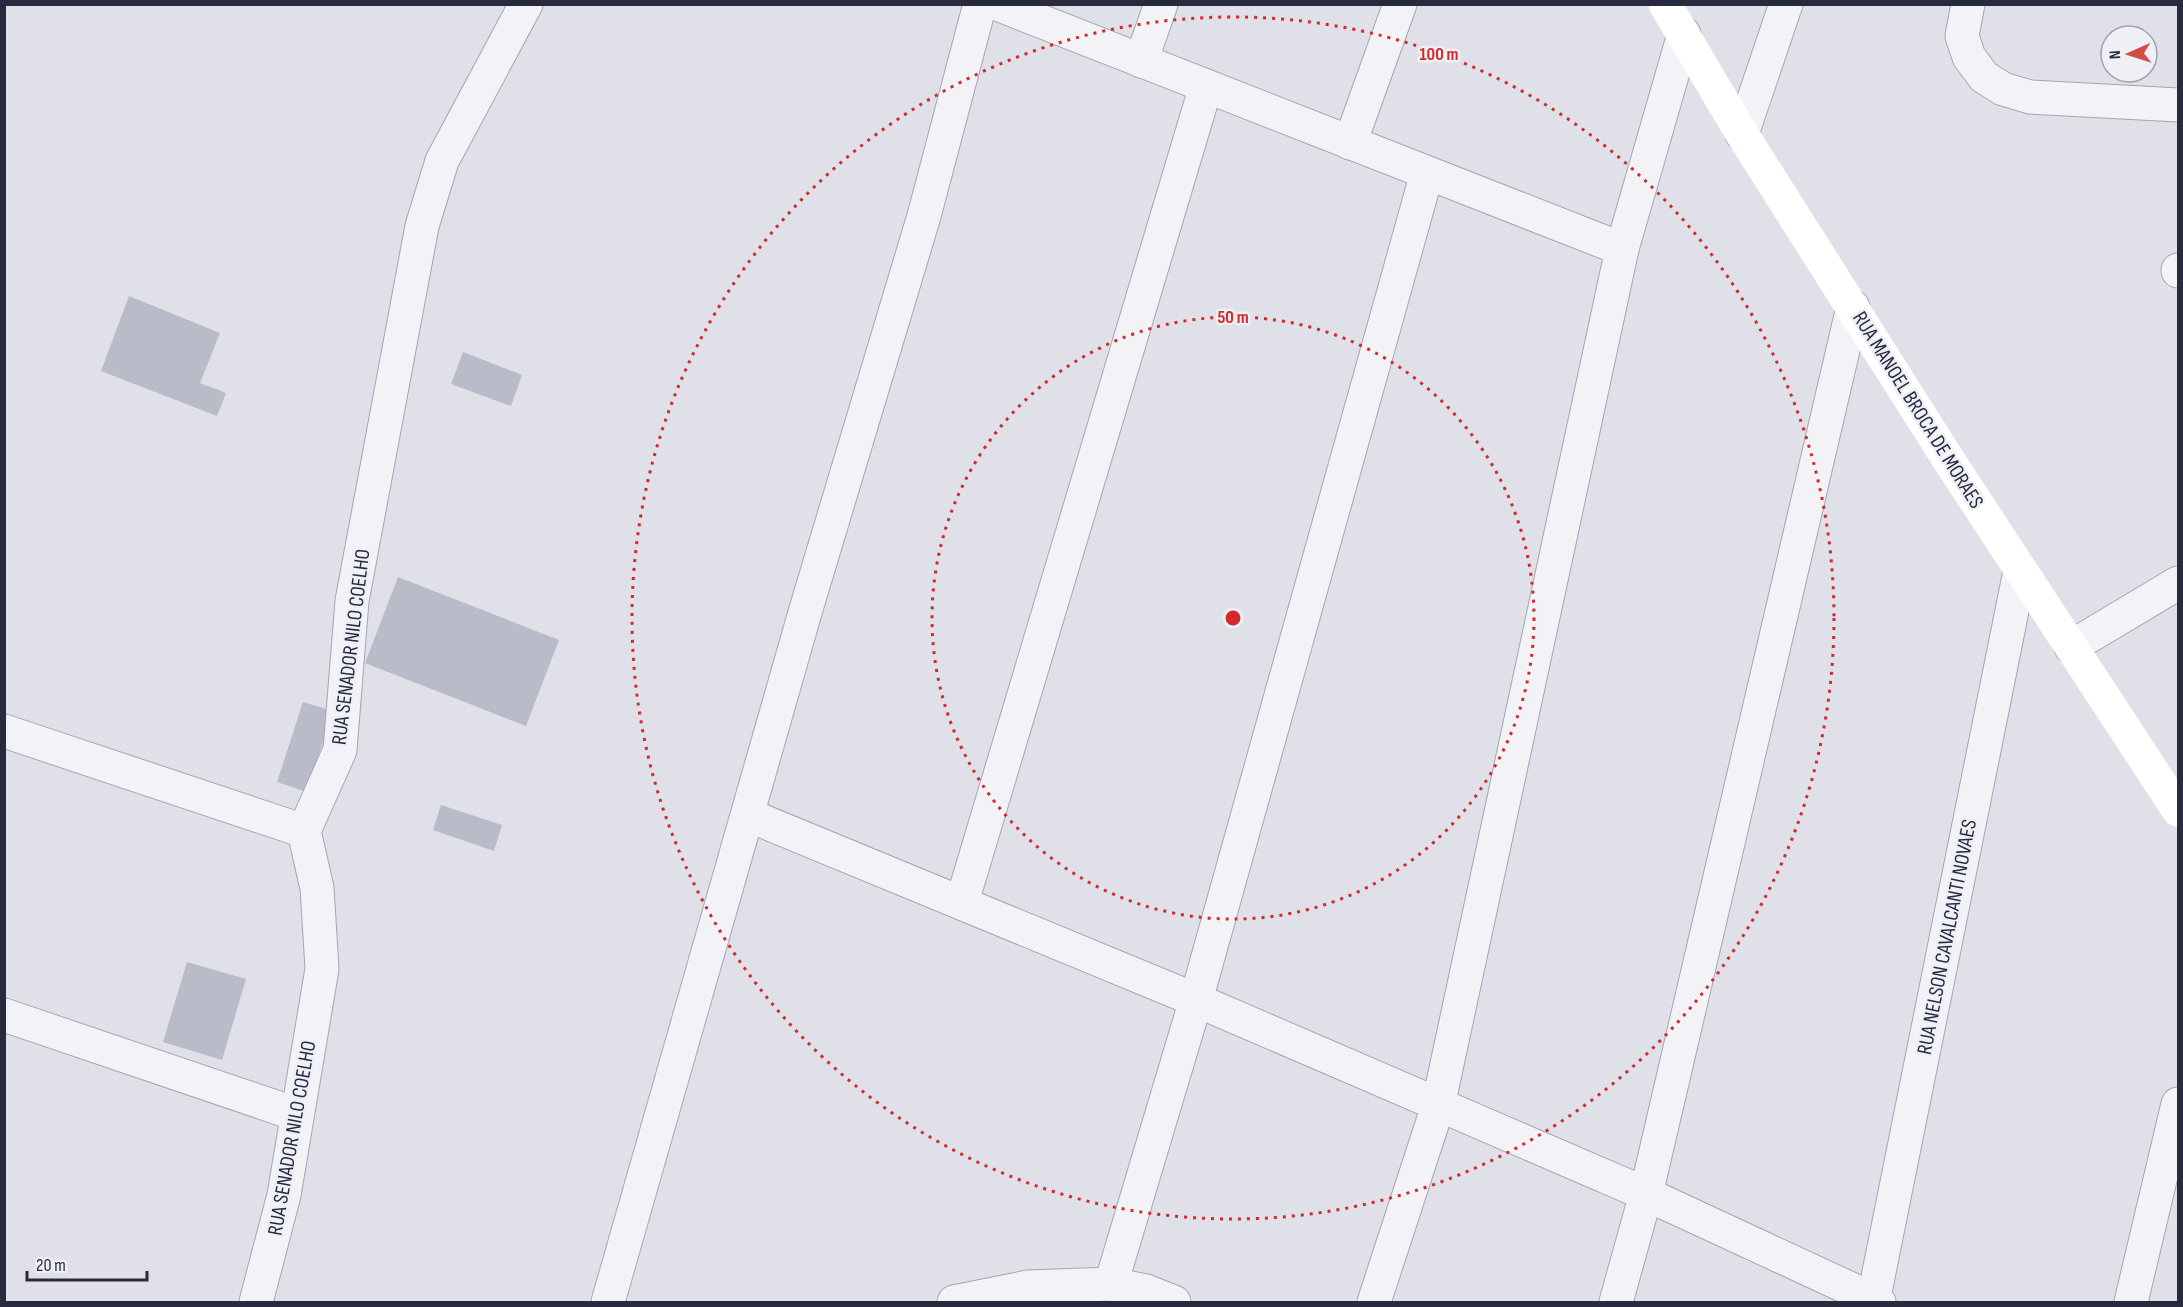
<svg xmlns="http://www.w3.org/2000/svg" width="2183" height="1307" viewBox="0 0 2183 1307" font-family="'Sofia Sans Condensed',sans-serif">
<rect width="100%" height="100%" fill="#dfe0e8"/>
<g fill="#b9bbc8">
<path d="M129,296L220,333L200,383L226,393L217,416L101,371Z"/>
<path d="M463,352L522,375L511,406L451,384Z"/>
<path d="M398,577L559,640L526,726L365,663Z"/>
<path d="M303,702L333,711L307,792L277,782Z"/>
<path d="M441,805L502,825L494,851L433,830Z"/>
<path d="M187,962L246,979L222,1060L163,1042Z"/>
</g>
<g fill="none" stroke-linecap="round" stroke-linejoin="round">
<g stroke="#a4a6b2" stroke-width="35">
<g id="street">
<path d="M997,4L1622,249"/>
<path d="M1968,4L1962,36L1969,57L1984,77L2003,89L2030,97L2178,105"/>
<path d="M1141,61L1161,4"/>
<path d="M1742,134L1786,4"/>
<path d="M1350,143L1400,4"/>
<path d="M2178,271V270"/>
<path d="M2071,647L2178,583"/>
<path d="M4,731L304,831"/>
<path d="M748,815L1196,1000L1646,1194L1879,1302"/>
<path d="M962,902L1206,86"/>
<path d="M4,1015L296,1114"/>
<path d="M1111,1284L1196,1000L1427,173"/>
<path d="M256,1302L284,1195L322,969L317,888L304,831L340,750L352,601L422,226L442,161L526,4"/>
<path d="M608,1302L806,609L924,216L980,4"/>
<path d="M954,1302L1028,1287L1111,1284L1146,1291L1174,1302"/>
<path d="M1374,1302L1438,1106L1622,249L1684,34"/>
<path d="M1616,1302L1646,1194L1853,307"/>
<path d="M1873,1302L2020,571"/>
<path d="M2131,1302L2178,1104"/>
</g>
</g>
<use href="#street" stroke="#f2f2f7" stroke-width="33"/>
<path stroke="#fff" stroke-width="33" d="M1665,4L1742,134L1948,459L2178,810"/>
</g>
<g fill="none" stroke="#d62828" stroke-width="3" stroke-dasharray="3 6">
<circle cx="1233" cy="618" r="301"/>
<circle cx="1233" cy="618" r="601"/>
</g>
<g text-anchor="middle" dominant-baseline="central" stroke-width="5" stroke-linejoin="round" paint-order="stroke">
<g font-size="21" fill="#282b3f" stroke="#eef0f6">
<text transform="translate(1918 410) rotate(58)">RUA MANOEL BROCA DE MORAES</text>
<text transform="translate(351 647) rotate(-83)">RUA SENADOR NILO COELHO</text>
<text transform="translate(1947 937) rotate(-79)">RUA NELSON CAVALCANTI NOVAES</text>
<text transform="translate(292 1138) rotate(-80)">RUA SENADOR NILO COELHO</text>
</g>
</g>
<circle cx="1233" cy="618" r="9" fill="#d62828" stroke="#eef0f6" stroke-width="3"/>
<g font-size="18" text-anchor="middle" font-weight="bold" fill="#d62828" stroke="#eef0f6" stroke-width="5" stroke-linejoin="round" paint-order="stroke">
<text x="1439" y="60">100 m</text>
<text x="1233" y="323">50 m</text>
</g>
<rect width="2183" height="1307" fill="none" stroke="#282b3f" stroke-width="12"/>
<g transform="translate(2129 54) rotate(267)"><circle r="28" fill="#eef0f6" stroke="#9fa1ad" stroke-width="1.5"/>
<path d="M0-4.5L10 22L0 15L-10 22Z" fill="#ce4f43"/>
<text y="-9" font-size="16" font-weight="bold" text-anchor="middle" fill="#282b3f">N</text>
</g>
<path d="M27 1271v9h120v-9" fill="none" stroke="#282b3f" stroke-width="3"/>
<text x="36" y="1271" font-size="18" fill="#282b3f" stroke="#eef0f6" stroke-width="4.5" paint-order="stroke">20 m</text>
</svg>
